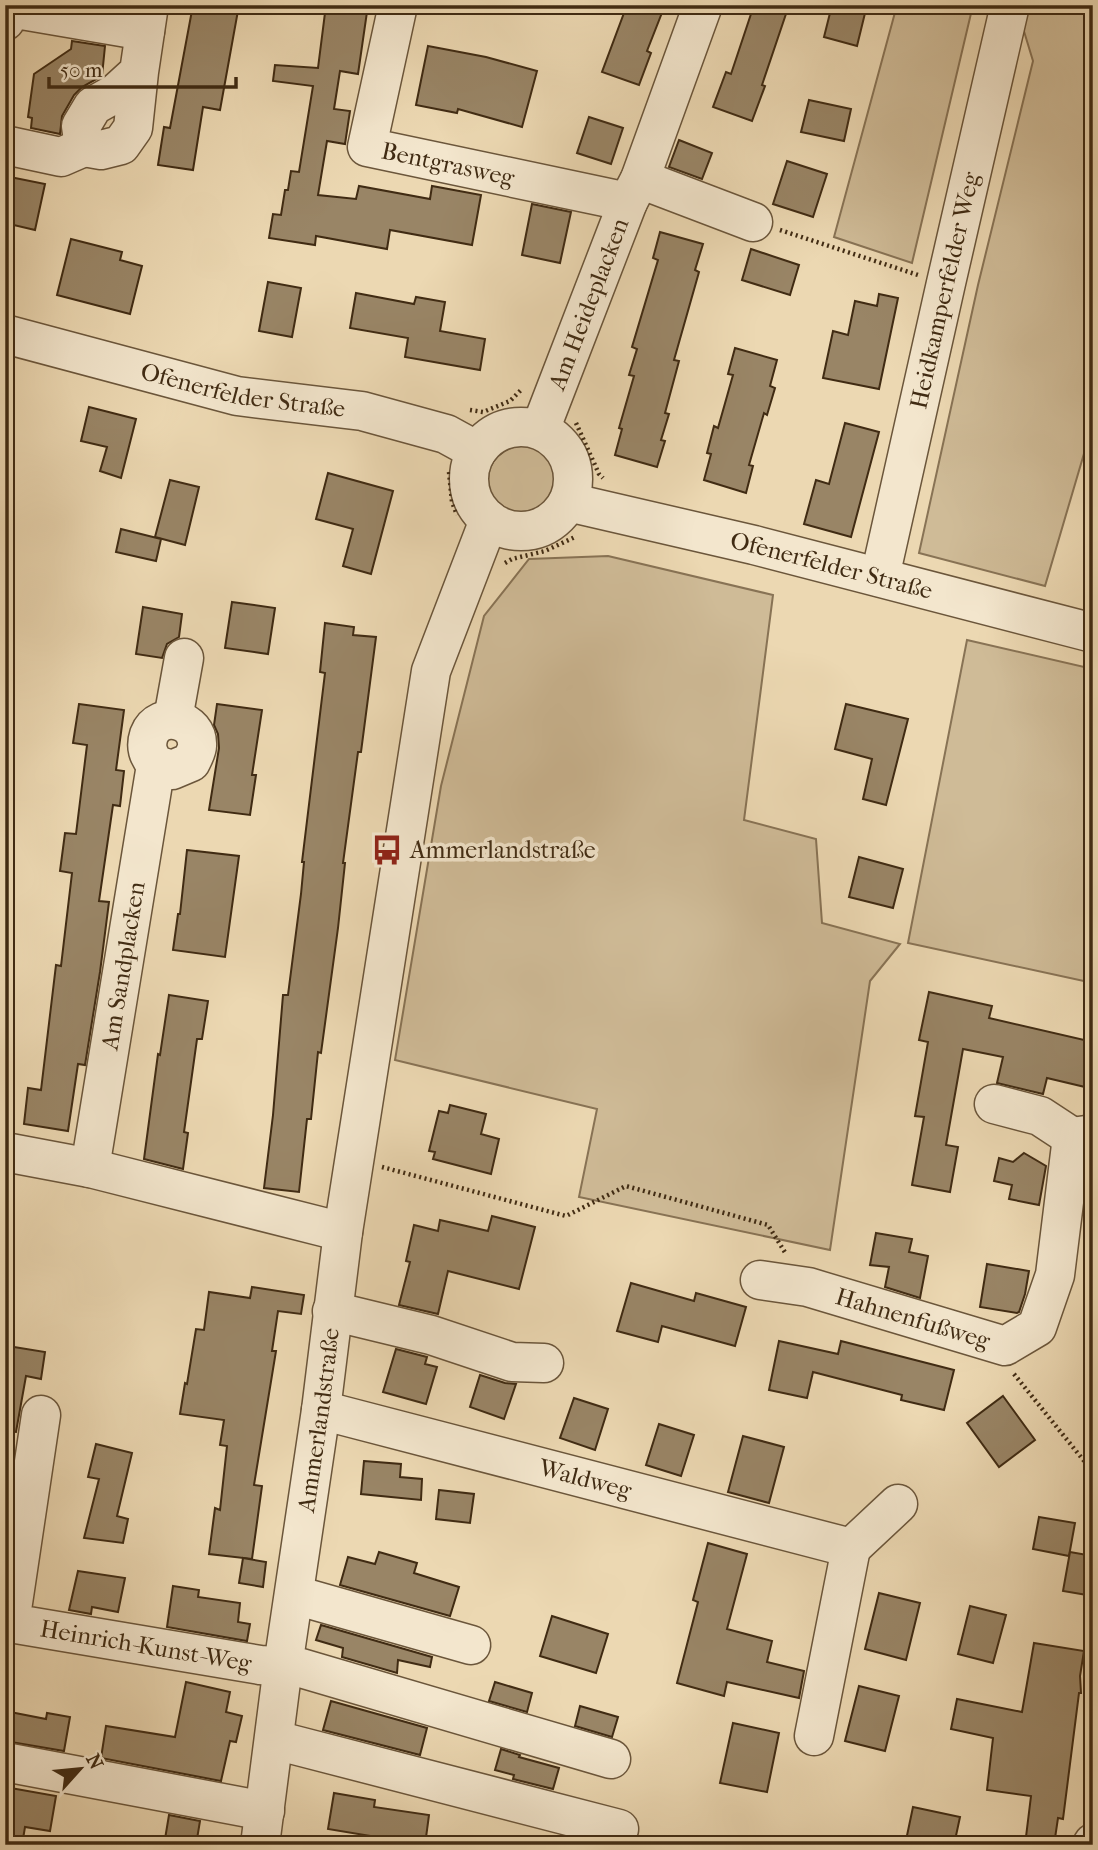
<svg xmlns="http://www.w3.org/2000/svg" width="1098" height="1850" viewBox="0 0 1098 1850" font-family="'IM FELL French Canon',serif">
<rect width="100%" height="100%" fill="#ecd8b2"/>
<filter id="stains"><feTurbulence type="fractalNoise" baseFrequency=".00286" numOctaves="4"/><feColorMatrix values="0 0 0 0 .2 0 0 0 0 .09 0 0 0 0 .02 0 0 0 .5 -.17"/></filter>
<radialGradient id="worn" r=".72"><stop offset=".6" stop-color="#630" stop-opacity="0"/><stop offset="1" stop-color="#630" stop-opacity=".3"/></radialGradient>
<g fill="#cfbb97" stroke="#887355" stroke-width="2">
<path d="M897,5H973L912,263L834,237Z"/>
<path d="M1029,5H1093V423L1045,586L919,553L978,285L1033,61L1023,28Z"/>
<circle cx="522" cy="480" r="34"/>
<path d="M608,556L773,595L744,820L816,839L822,923L900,944L870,981L830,1250L579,1197L597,1109L395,1060L441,786L484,616L529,559Z"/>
<path d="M967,640L1093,669V983L908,943Z"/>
</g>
<g fill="#998566" stroke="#402b13" stroke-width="2">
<path d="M193,5H239L220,110L203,107L193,170L158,165L164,127L170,128Z"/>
<path d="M326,5H368L358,74L340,71L334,109L350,111L345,144L327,141L318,195L356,199L359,186L430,199L432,186L481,195L472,245L390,230L387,249L316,236L315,245L269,238L273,214L281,215L285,190H288L291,171L299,172L313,86L273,81L275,65L318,68Z"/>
<path d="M627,5H665L647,51L651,53L639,85L602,72Z"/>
<path d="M754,5H789L762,85L765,86L752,121L713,107L726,72L731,74Z"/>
<path d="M832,5H867L857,46L824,37Z"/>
<path d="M72,41L105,46L102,76L82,87L74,95L62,116L60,134L31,128L32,118L28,117L34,74L71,49Z"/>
<path d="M428,46L486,57L537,71L522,127L458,109L457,113L416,105Z"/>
<path d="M809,100L851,109L844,141L801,132Z"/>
<path d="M589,117L623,128L611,164L577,153Z"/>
<path d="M679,140L712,153L702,179L669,167Z"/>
<path d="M787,161L827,174L813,217L773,204Z"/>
<path d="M5,176L45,184L35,230L5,223Z"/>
<path d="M532,204L571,212L560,263L522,255Z"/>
<path d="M660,232L703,244L695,270L699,272L674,360L679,361L665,413L669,414L661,440L665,441L657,467L615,455L622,429L619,428L634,376L629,375L637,349L632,347L658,260L653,258Z"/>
<path d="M71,239L122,252L120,260L142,266L130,314L57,295Z"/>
<path d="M751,249L799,265L790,295L742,280Z"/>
<path d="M268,282L301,288L292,337L259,331Z"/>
<path d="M356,293L414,304L416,297L445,302L440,331L485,339L480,370L405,357L408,338L350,328Z"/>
<path d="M879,294L898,298L879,389L823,378L833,331L848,335L855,301L877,306Z"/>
<path d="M735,348L777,360L770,386L775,388L767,415L764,413L749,465L753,466L746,493L704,480L711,454L707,453L714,426L718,428L733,375L728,374Z"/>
<path d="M89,407L136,419L121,478L100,471L107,447L81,441Z"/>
<path d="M845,423L879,432L851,537L804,524L816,480L829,484Z"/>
<path d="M328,473L393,491L371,574L343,566L353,529L316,519Z"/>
<path d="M170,480L199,487L185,545L155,537Z"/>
<path d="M121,529L161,539L156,561L116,552Z"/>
<path d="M232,602L275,608L268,654L225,648Z"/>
<path d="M143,607L182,614L179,637L167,644L162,658L136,654Z"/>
<path d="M325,623L354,627L353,635L376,637L361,752H358L343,863H345L338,928L321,1053L318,1052L311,1119H307L299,1192L264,1188L273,1115L283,995H288L301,894L304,862H302L325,673L320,672Z"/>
<path d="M79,704L124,710L116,770L124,771L120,806L113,805L99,901L109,902L100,972L85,1065L78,1064L68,1131L24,1124L28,1088L41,1090L56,965L61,966L72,873L60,871L65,833L76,834L87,745L73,743Z"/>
<path d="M217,704L262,710L252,775H256L250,815L209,810L219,748L218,734L214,725Z"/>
<path d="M846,704L908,719L886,805L863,799L872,759L835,749Z"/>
<path d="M187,850L239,856L225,957L173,950L178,914H180Z"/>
<path d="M859,857L903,869L893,908L849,897Z"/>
<path d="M929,992L992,1006L989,1018L1093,1042V1083L1087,1081L1085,1087L1047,1078L1043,1094L997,1083L1003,1057L963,1049L946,1145L958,1147L950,1192L912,1185L924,1117L915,1116L928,1042L919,1040Z"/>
<path d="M169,995L208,1001L202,1039H197L184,1132L188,1133L183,1169L144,1159L158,1054L160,1055Z"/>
<path d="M450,1105L486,1114L481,1134L499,1139L491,1174L433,1159L435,1152L429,1151L439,1111L448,1113Z"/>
<path d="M1024,1153L1046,1166L1039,1205L1009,1199L1012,1185L994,1181L999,1158L1013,1162Z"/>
<path d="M492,1216L535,1227L519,1289L448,1271L438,1314L399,1305L410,1262L406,1261L414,1225L438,1231L440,1220L488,1231Z"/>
<path d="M876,1233L912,1239L909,1252L928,1256L920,1298L885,1287L889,1267L870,1265Z"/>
<path d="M987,1264L1029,1271L1025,1294L1019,1312L1017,1313L980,1307Z"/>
<path d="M631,1283L694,1301L696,1293L746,1307L735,1346L662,1326L658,1342L617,1331Z"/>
<path d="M252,1287L304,1295L301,1314L278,1311L272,1351H276L254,1485L262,1486L252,1559L209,1554L215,1508L220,1510L227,1446L220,1445L224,1420L180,1414L185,1383L187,1384L196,1329L204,1330L209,1292L250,1298Z"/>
<path d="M779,1341L838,1354L841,1341L954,1370L944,1410L901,1400L902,1395L813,1372L807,1398L769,1390Z"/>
<path d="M14,1347L45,1352L41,1379L26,1376L16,1432L5,1431V1350L13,1352Z"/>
<path d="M396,1349L427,1357L425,1364L437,1367L426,1404L383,1392Z"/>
<path d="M480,1375L505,1383L516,1384L504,1419L470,1407Z"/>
<path d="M1003,1396L1035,1440L999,1467L967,1423Z"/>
<path d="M574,1398L608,1409L595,1450L560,1438Z"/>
<path d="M659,1424L694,1435L681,1476L646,1465Z"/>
<path d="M743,1436L784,1447L769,1503L728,1492Z"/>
<path d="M96,1444L132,1453L117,1516L128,1519L123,1543L84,1538L99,1479L88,1477Z"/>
<path d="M364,1461L401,1464L400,1477L422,1479L421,1500L361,1494Z"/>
<path d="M439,1490L474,1494L470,1523L436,1519Z"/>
<path d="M1039,1517L1075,1523L1069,1556L1033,1549Z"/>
<path d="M708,1543L747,1554L727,1629L772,1641L767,1662L804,1671L799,1698L727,1682L724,1696L677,1683L698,1602L693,1600Z"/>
<path d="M379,1552L417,1563L414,1573L459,1587L450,1616L340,1585L348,1557L375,1564Z"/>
<path d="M1070,1552L1093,1556V1596L1063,1591Z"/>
<path d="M243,1558L266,1562L263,1587L239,1583Z"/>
<path d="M78,1571L125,1578L118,1612L92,1607L91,1614L69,1610Z"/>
<path d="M173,1586L199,1590L198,1597L240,1603L238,1622L250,1624L247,1641L167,1627Z"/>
<path d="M879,1593L920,1603L906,1660L865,1649Z"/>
<path d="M970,1606L1006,1615L993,1663L958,1654Z"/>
<path d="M552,1616L608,1634L596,1673L540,1656Z"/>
<path d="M321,1625L432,1657L430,1667L398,1660L397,1673L342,1657L343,1648L316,1640Z"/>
<path d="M1034,1643L1084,1651L1080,1676L1081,1693H1079L1063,1819L1058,1818L1054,1845H1025L1031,1796L987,1790L993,1738L951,1729L957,1699L1022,1712Z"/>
<path d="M186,1682L230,1692L226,1712L242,1716L236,1742L230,1741L221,1781L101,1758L106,1726L175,1737Z"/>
<path d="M495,1682L532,1693L527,1712L489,1701Z"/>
<path d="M859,1686L899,1696L885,1751L845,1741Z"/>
<path d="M331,1701L427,1728L420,1755L323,1730Z"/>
<path d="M580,1706L618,1717L612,1737L575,1726Z"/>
<path d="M5,1711L46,1719L47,1713L70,1717L64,1751L5,1741Z"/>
<path d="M733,1723L779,1733L767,1792L720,1783Z"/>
<path d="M501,1749L520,1755L519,1757L559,1768L553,1789L513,1779L514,1775L495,1770Z"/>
<path d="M5,1787L56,1796L50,1831L25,1827L22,1845H5Z"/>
<path d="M334,1793L375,1800L374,1807L429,1815L425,1845L328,1829Z"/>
<path d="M913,1807L960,1817L954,1845H905Z"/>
<path d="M169,1815L200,1821L196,1845H164Z"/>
</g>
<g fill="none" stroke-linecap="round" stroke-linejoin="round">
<g stroke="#6b563b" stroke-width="41">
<g id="minor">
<path id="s1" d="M398,5L367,147L628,202"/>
<path d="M5,21L10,8L145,31"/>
<path d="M139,72L116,93L93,106L81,126L84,147L101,150L121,145L133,128L139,72L149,5"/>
<path d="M5,145L61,157L84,147"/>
<path d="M640,179L753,222"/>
<path id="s2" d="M5,334L237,396L362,411L446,434L477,451"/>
<circle cx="521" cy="479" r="52"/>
<path id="s3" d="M540,430L628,202L640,179L703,5"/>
<path id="s4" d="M568,502L754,545L1093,633"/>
<path id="s5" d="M879,577L884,559L946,283L1010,5"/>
<path d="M173,719L184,658"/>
<path d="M994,1104L1040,1116L1072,1137"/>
<path d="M5,1152L90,1168L343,1232"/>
<path id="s6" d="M90,1168L156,765C148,755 145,747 149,735C159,709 199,719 197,746C197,751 193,757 191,762L172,770L156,765"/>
<path id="s7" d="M760,1280L808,1287L1005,1346L1037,1327L1055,1275L1072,1137L1093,1134"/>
<path d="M332,1311L431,1335L512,1362L544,1363"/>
<path id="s8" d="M321,1410L851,1548L898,1504"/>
<path id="s9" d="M41,1415L10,1623L260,1665L301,1668L611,1759"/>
<path d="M295,1595L471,1645"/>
<path d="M814,1736L851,1548"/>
<path d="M275,1740L619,1829"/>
<path d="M5,1762L265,1811"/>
<path id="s10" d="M260,1845L283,1666L321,1410L343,1232L431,671L489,520"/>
<path d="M1092,1845L1093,1843"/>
</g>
</g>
<g stroke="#402b13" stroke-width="4.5" stroke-dasharray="2 3.5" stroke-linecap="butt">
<path d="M780,230L918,275"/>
<path d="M470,410L483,412L510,401L521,390"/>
<path d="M576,423L599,474L603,478"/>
<path d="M449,472L452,502L457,515"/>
<path d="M505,563L512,559L545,551L575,537"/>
<path d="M382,1167L566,1216L626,1186L768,1225L786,1254"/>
<path d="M1014,1374L1093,1472"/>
</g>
<use href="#minor" stroke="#f3e6cd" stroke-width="38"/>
</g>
<defs>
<g id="bus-bare" transform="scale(2.415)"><path d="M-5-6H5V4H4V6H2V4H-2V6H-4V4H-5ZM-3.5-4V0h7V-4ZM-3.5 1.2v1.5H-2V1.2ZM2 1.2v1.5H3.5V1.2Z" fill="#8f2418" stroke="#f3e6cd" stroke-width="2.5" paint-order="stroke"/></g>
</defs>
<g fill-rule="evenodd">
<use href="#bus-bare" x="387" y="850"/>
</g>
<g text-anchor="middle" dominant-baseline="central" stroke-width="7" stroke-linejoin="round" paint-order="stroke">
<g font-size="24" fill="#402b13" stroke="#f3e6cd">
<text stroke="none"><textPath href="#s1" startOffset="228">Bentgrasweg</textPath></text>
<text stroke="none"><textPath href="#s5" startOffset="294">Heidkamperfelder Weg</textPath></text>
<text stroke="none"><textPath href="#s3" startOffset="135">Am Heideplacken</textPath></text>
<text stroke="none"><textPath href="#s2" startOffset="245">Ofenerfelder Straße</textPath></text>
<text stroke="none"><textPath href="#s4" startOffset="271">Ofenerfelder Straße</textPath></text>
<text stroke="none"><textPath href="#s6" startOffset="205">Am Sandplacken</textPath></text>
<text stroke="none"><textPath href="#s7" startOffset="158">Hahnenfußweg</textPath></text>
<text stroke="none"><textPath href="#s10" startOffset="429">Ammerlandstraße</textPath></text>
<text stroke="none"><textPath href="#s8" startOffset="273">Waldweg</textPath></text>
<text stroke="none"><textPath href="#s9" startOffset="348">Heinrich-Kunst-Weg</textPath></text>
</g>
<g font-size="24" fill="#402b13" stroke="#f3e6cd" text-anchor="start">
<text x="410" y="850">Ammerlandstraße</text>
</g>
</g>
<rect width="1098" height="1850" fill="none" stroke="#ecd8b2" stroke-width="28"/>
<rect x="7" y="7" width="1084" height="1836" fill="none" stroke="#402b13" stroke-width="3.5"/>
<rect x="14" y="14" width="1070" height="1822" fill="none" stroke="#402b13" stroke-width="2"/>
<g transform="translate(80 1769) rotate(63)" stroke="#f3e6cd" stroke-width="5" paint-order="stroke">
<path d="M0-5L12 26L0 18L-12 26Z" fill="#402b13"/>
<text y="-10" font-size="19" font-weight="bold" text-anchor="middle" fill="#402b13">N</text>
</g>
<path d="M49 77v10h187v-10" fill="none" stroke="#402b13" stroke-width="3.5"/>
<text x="60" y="77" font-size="21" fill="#402b13" stroke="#f3e6cd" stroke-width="5" paint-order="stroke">50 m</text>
<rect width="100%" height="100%" filter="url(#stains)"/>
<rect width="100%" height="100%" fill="url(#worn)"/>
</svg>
